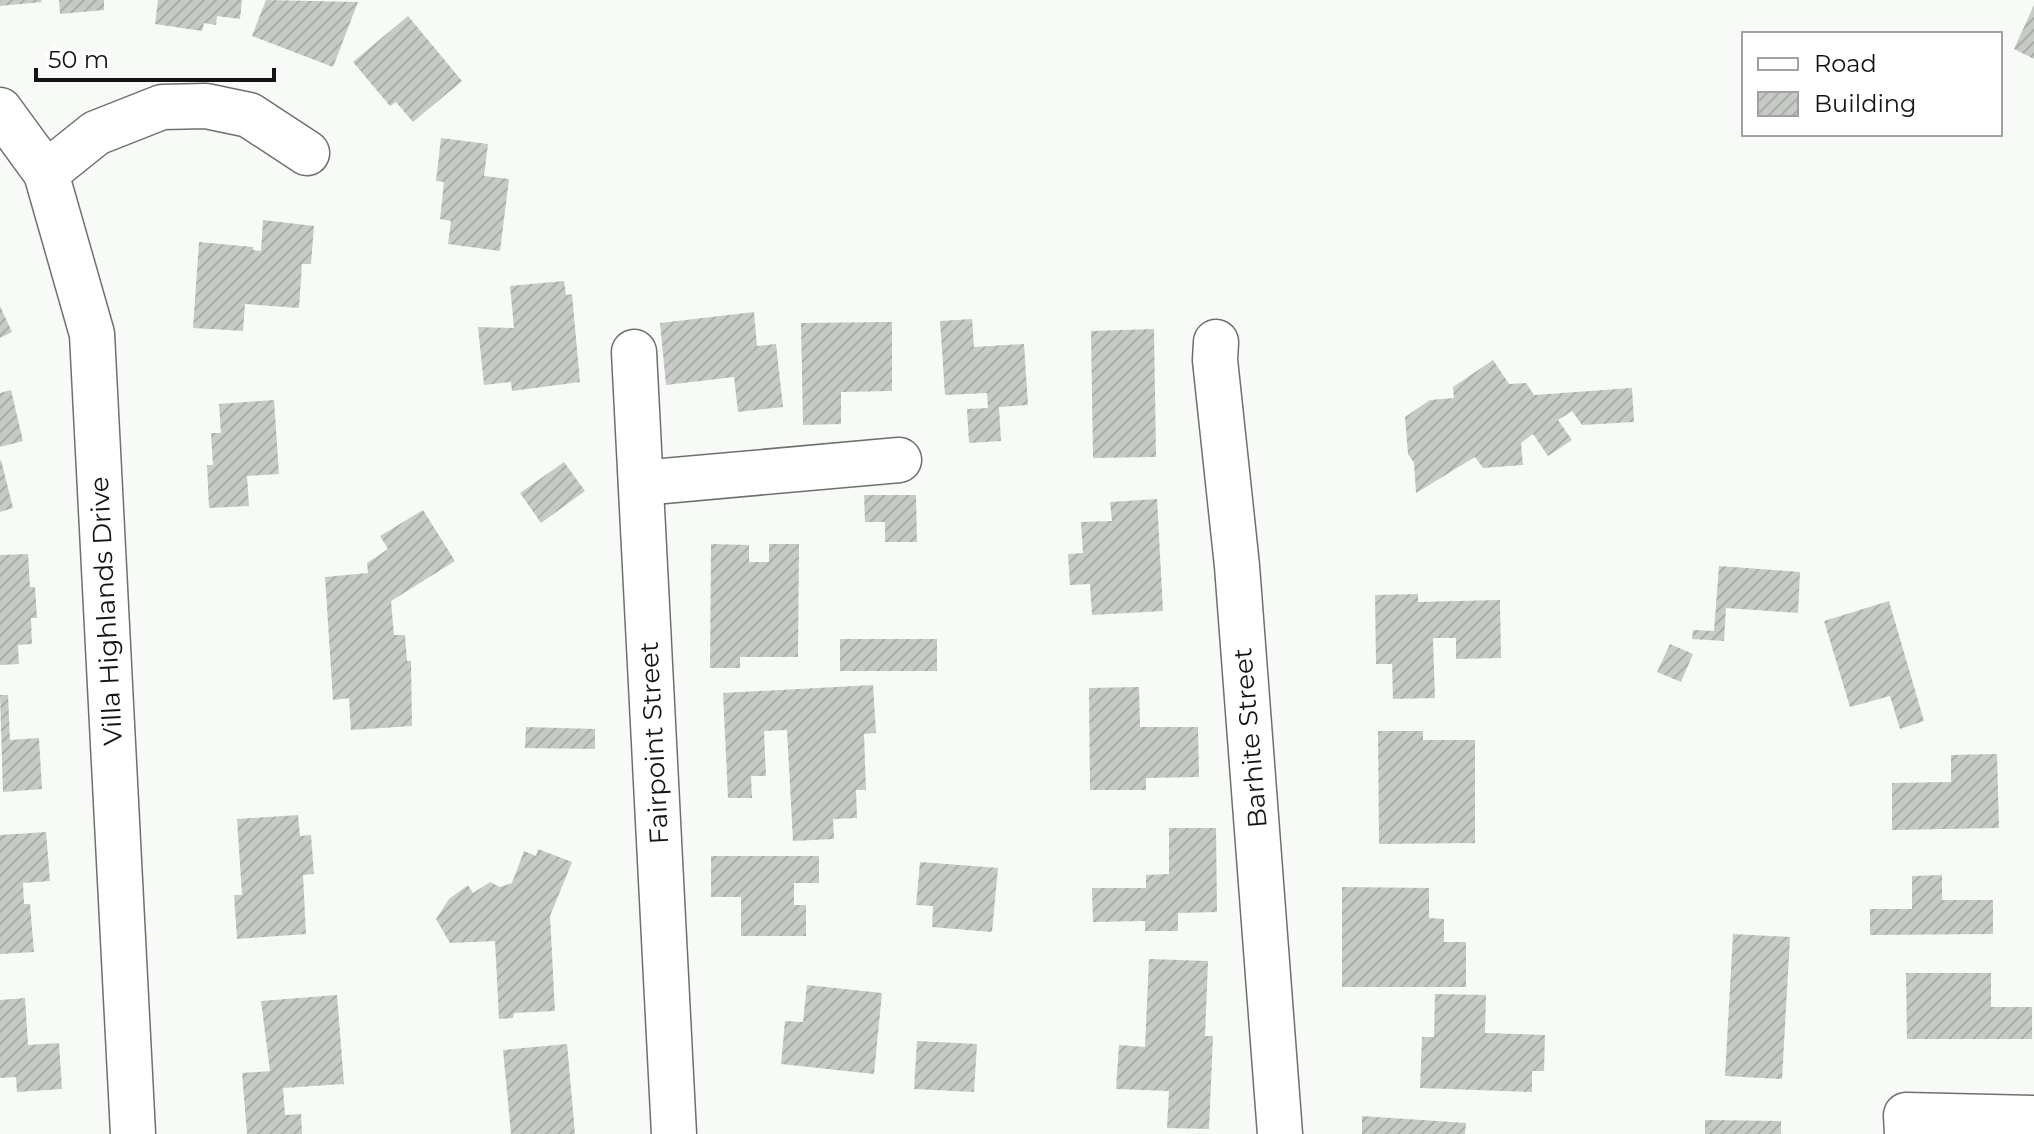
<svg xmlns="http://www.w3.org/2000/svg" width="2034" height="1134" viewBox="0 0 2034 1134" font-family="Montserrat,sans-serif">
<defs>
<pattern id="building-hatch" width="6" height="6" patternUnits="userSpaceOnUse" patternTransform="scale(2)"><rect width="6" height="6" fill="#c8cac7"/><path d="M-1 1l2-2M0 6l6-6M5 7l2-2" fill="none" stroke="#abadaa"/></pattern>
</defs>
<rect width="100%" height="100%" fill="#f8faf7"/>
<g fill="url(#building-hatch)">
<path d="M0,0H41L42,2L0,6Z"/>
<path d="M59,0H104V10L60,14Z"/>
<path d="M158,0H242L240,19L217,16L216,25L204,23L202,31L155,24Z"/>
<path d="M266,0L358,2L333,67L252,36Z"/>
<path d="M2034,5V59L2014,49Z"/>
<path d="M408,16L462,81L413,122L396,102L390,106L353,62Z"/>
<path d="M441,138L488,144L484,176L509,179L500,251L448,244L451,221L440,219L444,182L436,181Z"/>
<path d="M263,220L314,226L311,264H302L299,308L245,304L243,331L193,328L199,242L253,247V250L261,251Z"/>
<path d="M564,281L566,295L572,294L580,382L512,391L511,382L484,385L478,327L514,328L510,286Z"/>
<path d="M0,306L12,332L0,338Z"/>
<path d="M754,312L757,346L776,344L783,407L738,412L734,377L666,385L660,323Z"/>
<path d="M972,319L974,347L1024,344L1028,405L999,407L1001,441L969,443L967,409L988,408L987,393L945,395L940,321Z"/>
<path d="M892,322V391L841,392V424L803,425L801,323Z"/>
<path d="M1154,329L1156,457L1093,458L1091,331Z"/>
<path d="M1493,360L1509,384L1526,383L1534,395L1632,388L1634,422L1582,425L1572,411L1558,420L1572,440L1548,456L1533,434L1521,443L1523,465L1483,468L1475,457L1416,493L1414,463L1408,454L1405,417L1430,400L1454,398L1453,387Z"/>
<path d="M11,390L23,441L0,447V393Z"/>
<path d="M274,400L279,474L247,476L249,506L209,508L207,465H213L211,433H221L219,404Z"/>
<path d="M1,460L13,508L0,512V461Z"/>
<path d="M564,462L585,491L541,523L520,493Z"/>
<path d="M864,495H916L917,542H885V522H865Z"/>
<path d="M1157,499L1163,611L1092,615L1090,584L1070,585L1068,554L1083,553L1081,522L1112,521L1110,502Z"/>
<path d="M423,510L455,561L391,601L394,635H405L407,661H411L412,726L351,730L349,698L333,700L325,577L368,573L367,563L388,549L380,536Z"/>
<path d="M711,544L749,545V562H769V544H799L798,657H740V668H710Z"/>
<path d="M28,554L30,587H35L37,618H31L32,644L18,645L19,664L0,665V555Z"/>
<path d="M1719,566L1800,572L1798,613L1726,608L1724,641L1692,639L1693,630L1714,631Z"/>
<path d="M1418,594V602L1500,600L1501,658L1456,659V638H1433L1435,698L1393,699L1392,664H1376L1375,595Z"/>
<path d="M1889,601L1924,721L1900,729L1890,696L1850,707L1824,621Z"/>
<rect x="840" y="639" width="97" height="32"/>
<path d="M1670,644L1693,654L1681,682L1657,672Z"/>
<path d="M873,685L876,733L864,734L866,790H856L857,818L833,819L834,839L793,841L787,730L764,731L766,776H751L752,798H728L723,693Z"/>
<path d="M1139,687L1140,727H1198L1199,777L1146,778V790H1090L1089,688Z"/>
<path d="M0,695H8L10,740L39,738L42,789L3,792Z"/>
<path d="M526,727L595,729V749L525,748Z"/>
<path d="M1378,731H1423V740H1475V843L1379,844Z"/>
<path d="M1997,754L1999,828L1892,830V783L1951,782V755Z"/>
<path d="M298,815L300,836L311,835L314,874L303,875L306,934L237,939L234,895H242L237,819Z"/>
<path d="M1169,828H1216L1217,912L1178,913V931H1145V921L1093,922L1092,888H1146V875L1169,874Z"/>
<path d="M46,832L50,881L23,883L24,904H30L34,952L0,954V835Z"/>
<path d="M538,849L572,862L550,916L555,1011L514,1013L513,1018L499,1019L495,941L450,943L436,919L449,899L468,885L473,893L490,882L500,887L512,883L524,851L536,856Z"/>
<path d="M711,856H819V883H794V905H806V936H741V897H711Z"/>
<path d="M920,862L998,868L992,932L932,927L933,906L916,905Z"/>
<path d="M1942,875V900H1993V934L1870,935V909H1912V876Z"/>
<path d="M1342,887L1429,888V918L1444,919V942H1466V987H1342Z"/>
<path d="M1733,934L1790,937L1782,1079L1725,1076Z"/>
<path d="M1149,959L1208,961L1205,1036H1213L1209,1129L1167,1128L1169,1091L1116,1089L1119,1045L1145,1047Z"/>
<path d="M1906,973H1991V1007H2032V1039H1907Z"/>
<path d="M807,985L882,993L874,1074L781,1064L785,1021L803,1022Z"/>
<path d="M1435,994L1486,995L1485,1033L1545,1035L1544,1071H1532V1092L1420,1088L1422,1037H1434Z"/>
<path d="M337,995L344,1084L283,1088L285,1115L301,1114L302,1134H247L242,1073L270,1071L261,1001Z"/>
<path d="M25,998L28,1045L59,1043L62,1089L17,1092L16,1077L0,1078V1000Z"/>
<path d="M917,1041L977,1044L974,1092L914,1089Z"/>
<path d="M567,1044L575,1134H511L503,1050Z"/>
<path d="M1362,1116L1466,1123L1465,1134H1362Z"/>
<path d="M1705,1120L1781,1121V1134H1705Z"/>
</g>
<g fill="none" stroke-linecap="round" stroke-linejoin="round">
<g stroke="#6e706d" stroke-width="47">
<g id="minor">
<path d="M0,110L46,173L92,334L133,1134"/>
<path d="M46,173L96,133L162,107L206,106L249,115L307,153"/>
<path d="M1216,342L1215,360L1237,566L1280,1134"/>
<path d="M634,352L674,1134"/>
<path d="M641,483L899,460"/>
<path d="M1907,1134L1906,1115L2034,1118"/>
</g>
</g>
<use href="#minor" stroke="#fff" stroke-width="44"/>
</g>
<g text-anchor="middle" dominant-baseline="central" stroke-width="7" stroke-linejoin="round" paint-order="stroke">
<g font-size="26" fill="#131413" stroke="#fff">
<text transform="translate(106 611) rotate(-93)">Villa Highlands Drive</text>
<text transform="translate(1250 738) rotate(-95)">Barhite Street</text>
<text transform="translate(654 743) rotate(-93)">Fairpoint Street</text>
</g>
</g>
<rect x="1742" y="32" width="260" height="104" fill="#ffffff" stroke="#a1a1a1" stroke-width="2"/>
<rect x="1758" y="58" width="40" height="12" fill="#ffffff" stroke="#a1a1a1" stroke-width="2"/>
<text x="1814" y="72" font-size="24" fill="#131413">Road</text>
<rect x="1758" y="92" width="40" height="24" fill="url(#building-hatch)" stroke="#a1a1a1" stroke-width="2"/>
<text x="1814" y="112" font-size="24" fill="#131413">Building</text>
<path d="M36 68v12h238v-12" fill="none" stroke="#131413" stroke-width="4"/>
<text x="48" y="68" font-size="24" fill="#131413" stroke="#ffffff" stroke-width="6" paint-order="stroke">50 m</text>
</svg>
